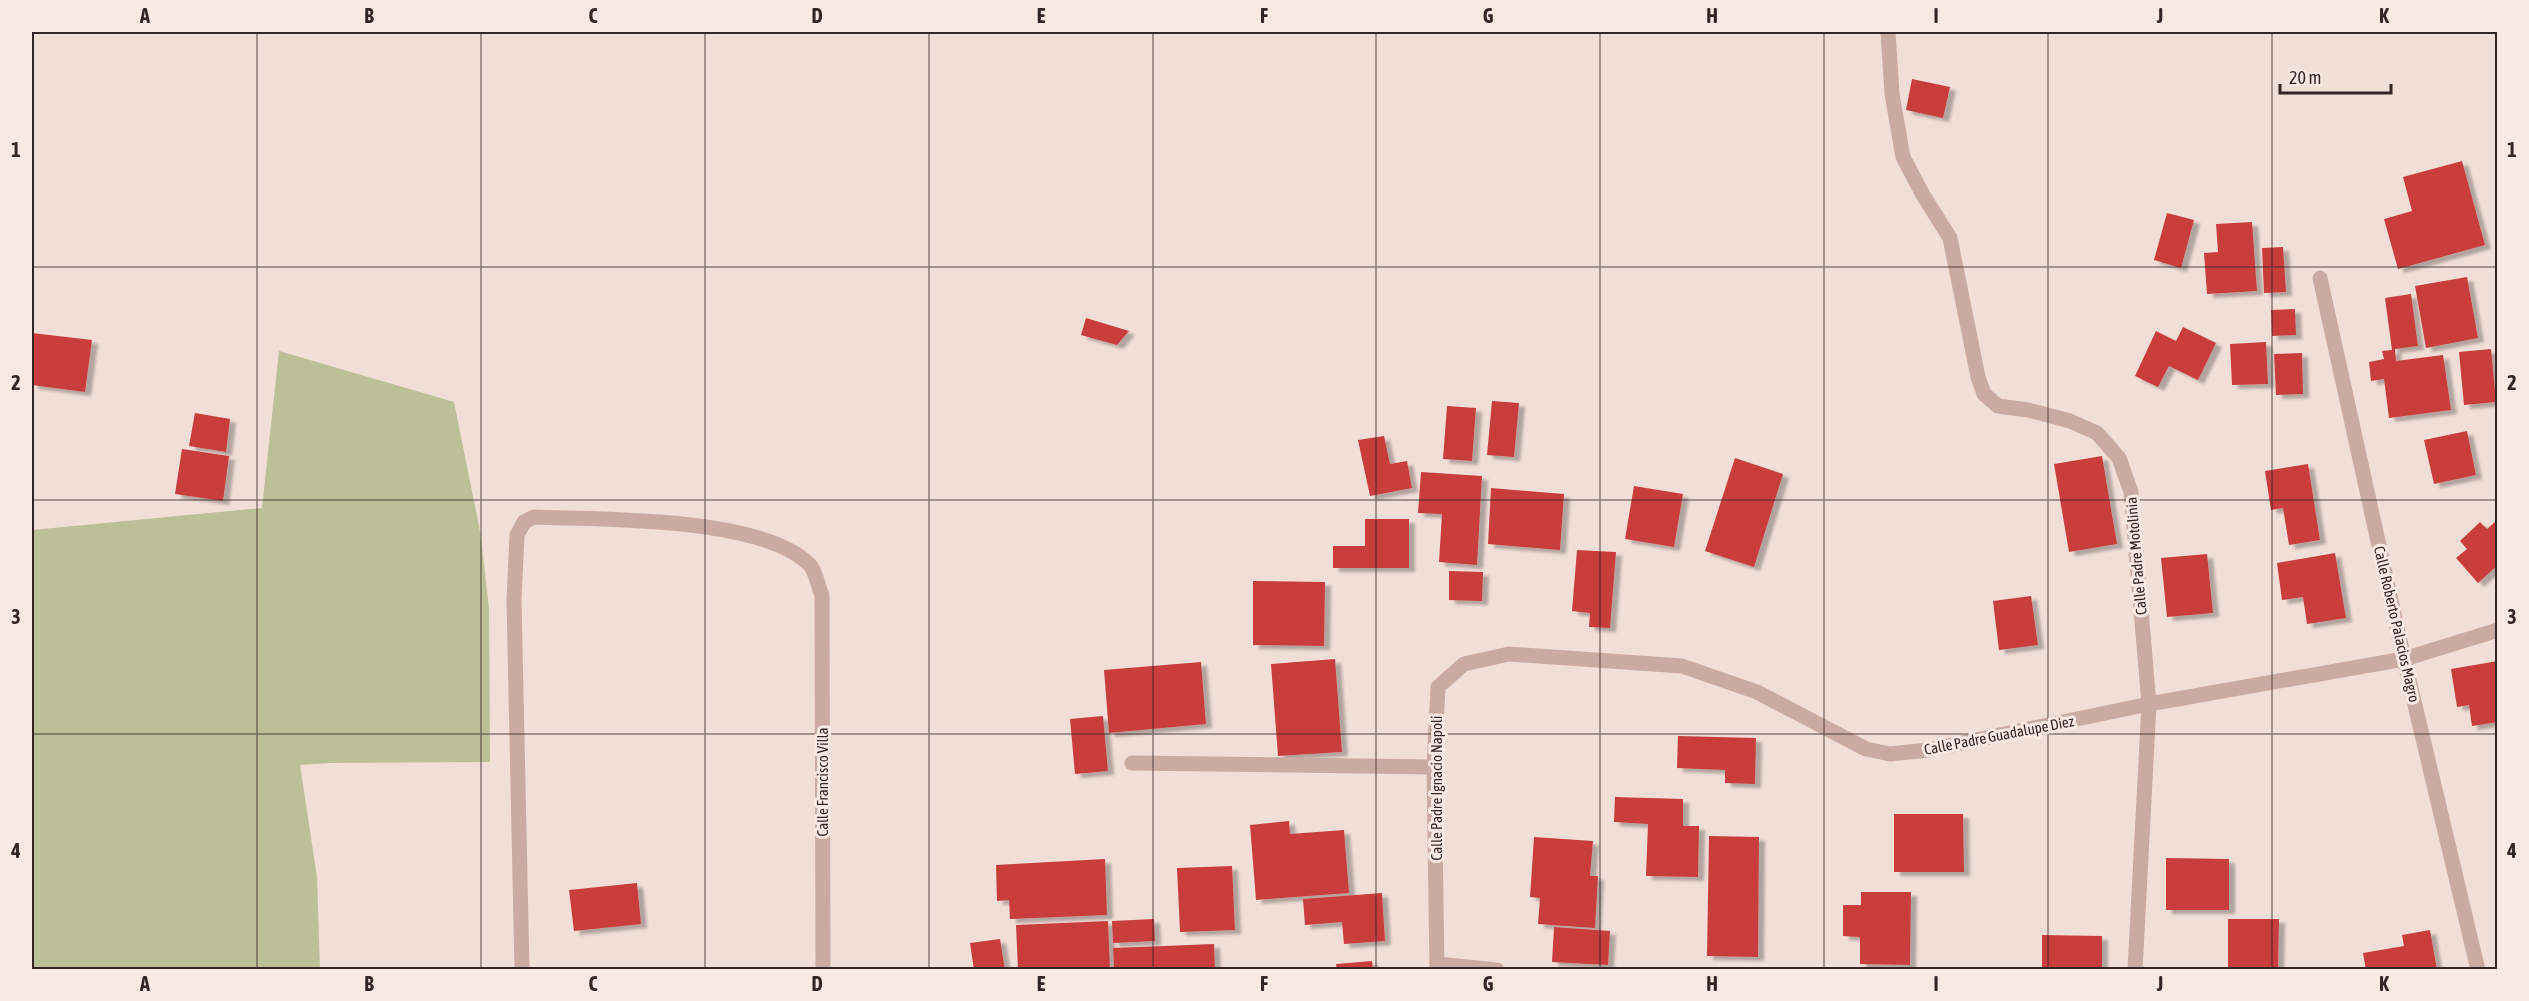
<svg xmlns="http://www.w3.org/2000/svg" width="2529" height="1001" viewBox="0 0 2529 1001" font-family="'Asap Condensed',sans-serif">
<defs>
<filter id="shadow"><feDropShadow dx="6" dy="4" stdDeviation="1.5" flood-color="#0004"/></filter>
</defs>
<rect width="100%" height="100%" fill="#f1ded6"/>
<path fill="#bcc096" d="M279,351L454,402L480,531L489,608L490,762L329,763L300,765L317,877L320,969H32V530L262,508Z"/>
<g fill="#c93e3d" filter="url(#shadow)">
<path d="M1912,79L1950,87L1943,118L1906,110Z"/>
<path d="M2462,161L2485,245L2398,269L2384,219L2412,211L2403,177Z"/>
<path d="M2167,213L2194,220L2181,268L2154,260Z"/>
<path d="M2252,222L2257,291L2207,294L2204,253L2218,252L2216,224Z"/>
<path d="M2283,247L2286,292L2264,293L2262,248Z"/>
<path d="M2467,277L2478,338L2426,348L2415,286Z"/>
<path d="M2411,294L2418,346L2395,349L2396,361L2443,355L2451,410L2389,418L2384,379L2371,381L2369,362L2384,359L2382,351L2392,350L2385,298Z"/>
<path d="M2295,309L2296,335L2272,336L2271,310Z"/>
<path d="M1086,318L1129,331L1117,345L1081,335Z"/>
<path d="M2183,327L2216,343L2198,380L2169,366L2158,387L2135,376L2156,331L2176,341Z"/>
<path d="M32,333L92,340L85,392L32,385Z"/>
<path d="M2266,342L2268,384L2232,385L2230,344Z"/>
<path d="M2491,349L2496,402L2464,405L2459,352Z"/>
<path d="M2302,353L2303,394L2276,395L2274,354Z"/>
<path d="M1492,401L1519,403L1514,457L1487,455Z"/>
<path d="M1447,406L1476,408L1472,461L1443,459Z"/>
<path d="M195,413L230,419L226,452L189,446Z"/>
<path d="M2467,431L2476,475L2434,484L2424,440Z"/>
<path d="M1384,436L1390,464L1407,461L1412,488L1370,496L1358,440Z"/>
<path d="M182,449L229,456L223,501L175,494Z"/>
<path d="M2102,456L2117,544L2069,552L2054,464Z"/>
<path d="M1735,458L1783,474L1754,567L1705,551Z"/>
<path d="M2308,464L2320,540L2289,545L2283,508L2271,510L2265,471Z"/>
<path d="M1421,472L1482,476L1477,565L1439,562L1442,514L1418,513Z"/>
<path d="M1634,486L1683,494L1674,547L1625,539Z"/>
<path d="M1491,488L1564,494L1560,550L1488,544Z"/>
<path d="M1365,519H1409V568H1333V546H1365Z"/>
<path d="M2480,522L2487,529L2495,522L2498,525V565L2478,583L2456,558L2467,549L2460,541Z"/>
<path d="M1577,550L1616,552L1610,628L1589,627L1590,613L1572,611Z"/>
<path d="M2335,553L2346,618L2307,624L2303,597L2282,600L2277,563Z"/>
<path d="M2207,554L2213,613L2167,617L2161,558Z"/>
<path d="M1449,571L1483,572L1482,601L1449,600Z"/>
<path d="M1253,581L1325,582L1324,646L1253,645Z"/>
<path d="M2031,596L2038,645L1999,650L1993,601Z"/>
<path d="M1335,659L1342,752L1278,756L1271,664Z"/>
<path d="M2498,661V722L2472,726L2469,705L2457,707L2451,669Z"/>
<path d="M1201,662L1206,724L1109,733L1104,670Z"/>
<path d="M1103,716L1108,771L1075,774L1070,719Z"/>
<path d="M1678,736L1756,738L1755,784L1725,783V770L1677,768Z"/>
<path d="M1615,797L1683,799V826H1699L1698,877L1646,876L1648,824L1614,822Z"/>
<path d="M1894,814H1963L1964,872H1894Z"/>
<path d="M1289,821L1290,834L1344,830L1349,893L1256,900L1250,825Z"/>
<path d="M1709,836L1759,837L1758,957L1707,956Z"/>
<path d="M1534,837L1593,841L1590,876H1598L1595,928L1538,924L1540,898L1530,897Z"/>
<path d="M2166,858L2229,859V910H2166Z"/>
<path d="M1105,859L1107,915L1010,919L1009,900L997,901L996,865Z"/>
<path d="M1232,866L1235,930L1180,932L1177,868Z"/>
<path d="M637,883L641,924L574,931L569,890Z"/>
<path d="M1861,892H1911L1910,965L1860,964V937L1843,936V905H1861Z"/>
<path d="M1382,893L1385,941L1344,944L1342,922L1305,925L1303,899Z"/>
<path d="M1154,919L1155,941L1113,943L1112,921Z"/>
<path d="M2228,919H2279L2278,970H2228Z"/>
<path d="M1108,921L1110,970H1018L1016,925Z"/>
<path d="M1554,927L1610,931L1608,965L1552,962Z"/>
<path d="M2430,930L2437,970H2366L2363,953L2404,946L2402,935Z"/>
<path d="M2042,935L2102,936V970H2042Z"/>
<path d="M1000,939L1005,970H974L970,943Z"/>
<path d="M1214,944L1215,970H1114L1113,948Z"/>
<path d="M1372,961L1373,970H1337L1336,964Z"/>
</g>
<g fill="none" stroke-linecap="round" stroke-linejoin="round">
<g stroke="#c9aba2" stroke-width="15">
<path d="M1888,32L1892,94L1903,157L1923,195L1950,238L1978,377L1984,394L1998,406L2028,410L2070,421L2097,433L2119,458L2131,492L2149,704L2135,970"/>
<path d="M2320,278L2404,659L2478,970"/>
<path d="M1132,763L1434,767"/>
<path d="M1437,964L1497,970"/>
<path d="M522,970L514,600L517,535L524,522L534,517C601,520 762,516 810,565C816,572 818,587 822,595L823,970"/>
<path d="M1437,970L1434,767L1438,687L1464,664L1509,654L1682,666L1757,692L1866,749L1890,754L1928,750L2149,704L2404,659L2498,630"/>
</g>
</g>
<path fill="none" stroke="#332625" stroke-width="1.5" stroke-opacity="0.55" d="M257,32V970M481,32V970M705,32V970M929,32V970M1153,32V970M1376,32V970M1600,32V970M1824,32V970M2048,32V970M2272,32V970M32,267H2498M32,500H2498M32,734H2498"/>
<g text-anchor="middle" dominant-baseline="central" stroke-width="6" stroke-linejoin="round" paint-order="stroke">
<g font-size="15" fill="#332625" stroke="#f9e9e2">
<text transform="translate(2136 556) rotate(-95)">Calle Padre Motolinia</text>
<text transform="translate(2397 624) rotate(77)">Calle Roberto Palacios Magro</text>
<text transform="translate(1999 735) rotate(-11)">Calle Padre Guadalupe Diez</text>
<text transform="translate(822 782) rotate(-90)">Calle Francisco Villa</text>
<text transform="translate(1436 788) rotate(-90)">Calle Padre Ignacio Napoli</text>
</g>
</g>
<rect width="2529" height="1001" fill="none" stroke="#f9e9e2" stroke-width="66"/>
<path d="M2280 84v9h111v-9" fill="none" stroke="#332625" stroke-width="3"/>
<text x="2289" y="84" font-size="18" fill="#332625" stroke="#f9e9e2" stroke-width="4.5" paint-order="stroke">20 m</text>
<rect x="33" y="33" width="2463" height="935" fill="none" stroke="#332625" stroke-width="2"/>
<g font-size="20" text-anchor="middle" font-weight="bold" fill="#332625">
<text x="145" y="23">A</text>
<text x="369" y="23">B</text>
<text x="593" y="23">C</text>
<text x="817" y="23">D</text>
<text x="1041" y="23">E</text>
<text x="1264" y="23">F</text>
<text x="1488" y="23">G</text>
<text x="1712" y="23">H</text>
<text x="1936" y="23">I</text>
<text x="2160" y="23">J</text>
<text x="2384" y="23">K</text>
<text x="16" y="157">1</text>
<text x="2512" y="157">1</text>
<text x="16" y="390">2</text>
<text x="2512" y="390">2</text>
<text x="16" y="624">3</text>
<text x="2512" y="624">3</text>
<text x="16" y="858">4</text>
<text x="2512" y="858">4</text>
<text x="145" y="991">A</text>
<text x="369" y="991">B</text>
<text x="593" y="991">C</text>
<text x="817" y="991">D</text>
<text x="1041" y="991">E</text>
<text x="1264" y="991">F</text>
<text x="1488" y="991">G</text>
<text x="1712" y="991">H</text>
<text x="1936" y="991">I</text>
<text x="2160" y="991">J</text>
<text x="2384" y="991">K</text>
</g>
</svg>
